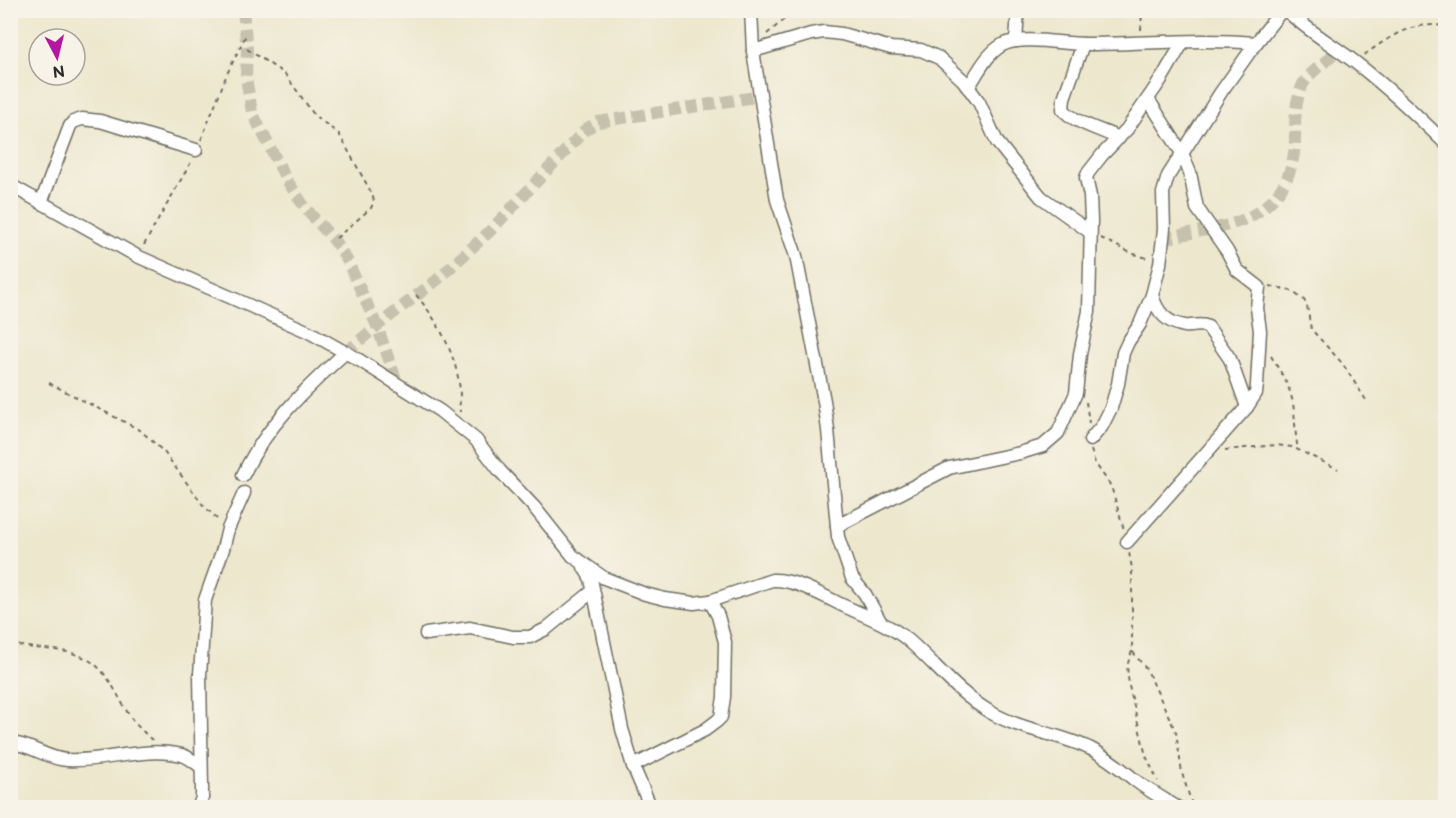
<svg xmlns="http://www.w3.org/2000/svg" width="1456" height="818" viewBox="0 0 1456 818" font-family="'Balsamiq Sans',sans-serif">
<rect width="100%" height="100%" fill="#f7f3e8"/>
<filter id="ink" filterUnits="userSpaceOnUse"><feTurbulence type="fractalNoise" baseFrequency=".0167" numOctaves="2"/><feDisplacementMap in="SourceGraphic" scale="12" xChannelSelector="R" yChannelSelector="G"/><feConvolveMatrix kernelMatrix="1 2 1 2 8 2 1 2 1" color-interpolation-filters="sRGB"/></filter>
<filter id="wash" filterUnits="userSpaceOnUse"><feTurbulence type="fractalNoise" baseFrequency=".008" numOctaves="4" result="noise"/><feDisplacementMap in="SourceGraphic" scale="24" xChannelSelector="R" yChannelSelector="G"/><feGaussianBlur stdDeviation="1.35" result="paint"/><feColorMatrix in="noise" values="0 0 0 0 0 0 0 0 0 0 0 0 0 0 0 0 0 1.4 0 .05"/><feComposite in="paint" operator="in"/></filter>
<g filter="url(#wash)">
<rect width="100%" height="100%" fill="#ede7cd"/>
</g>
<g filter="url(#ink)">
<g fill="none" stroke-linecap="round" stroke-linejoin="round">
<g stroke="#c6c1ad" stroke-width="12" stroke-dasharray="12 6" stroke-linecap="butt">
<path d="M243,10L247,49L246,78L252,112L286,179L306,209L334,240L347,260L377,326L398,385"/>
<path d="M1163,240C1192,230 1223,231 1251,216C1271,205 1287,186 1292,163C1299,138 1290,115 1302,86C1308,73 1327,61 1338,51"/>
<path d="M346,352L377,326L437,280L491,230L586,129L598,122L761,96"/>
</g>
<g stroke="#6f6d64" stroke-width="9">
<path id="lane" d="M10,724L14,743"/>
</g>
<g stroke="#6f6d64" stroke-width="15">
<g id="street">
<path d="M751,10L753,51L777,200L796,256L824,401L828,430L838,537L852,578L865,594L880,621"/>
<path d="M1286,10C1308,31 1333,45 1356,63C1387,87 1418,116 1446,144"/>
<path d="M1016,41L1018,10"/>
<path d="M1083,44L1064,98L1063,109C1072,122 1104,131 1119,138"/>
<path d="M753,51L811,34L824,32L842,34L891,48L921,50L939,58L963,80L979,102L997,142L1041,197L1090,232"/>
<path d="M968,88C978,72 989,49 1007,43C1026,36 1064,44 1085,44C1141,44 1200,38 1256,43"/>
<path d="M10,185L137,256L309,332L359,360L440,411L476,440L500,471L534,507L573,556L604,578L645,594L665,599L694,603L710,601L772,580C792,579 814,591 832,600C858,614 885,621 908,640C937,665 955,691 990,712C1022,731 1059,733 1091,749C1109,758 1121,769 1136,781C1149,791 1164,799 1178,808"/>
<path d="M41,203L70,126L73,122L82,119L100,121L196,150"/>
<path d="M1152,295C1157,312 1166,323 1185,326C1193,327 1200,323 1208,327L1230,359L1247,407"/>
<path d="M1090,440L1102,426L1111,408L1118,384L1123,353L1128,342L1140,324L1152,295L1160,264L1164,229L1163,193L1168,176L1221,92L1256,43L1282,10"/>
<path d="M243,475C266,426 306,388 346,352"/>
<path d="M837,526L949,468L1020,453L1043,446L1058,433L1076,393L1080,354L1089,311L1091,221L1090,196L1086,178L1088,173L1102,155L1127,129L1162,78L1183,42"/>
<path d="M1127,542L1247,407L1256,393L1257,385L1260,331L1257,308L1259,287L1237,270L1227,251L1197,208L1190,173L1182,153L1148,99"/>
<path d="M584,567L591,579L622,729L633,766L651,808"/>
<path d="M426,634L470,628L513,637H530L546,629L593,591"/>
<path d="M10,743C31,744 47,759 67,760C105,762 145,746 182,755C189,757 196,763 201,767"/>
<path d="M633,766L705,730L717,721L721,717L724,697L725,642L718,616L710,601"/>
<path d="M198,808L202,798V788L200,675L205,600L223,549L228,529L244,493"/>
</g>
</g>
<g stroke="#6f6d64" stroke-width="2" stroke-dasharray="4.5 4.5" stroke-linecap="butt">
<path d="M1141,30L1142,10"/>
<path d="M767,34L795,10"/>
<path d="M247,49L285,74L315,116L339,134L372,194L374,201L371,208L334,240"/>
<path d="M1364,55C1391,36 1411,21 1446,26"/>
<path d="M201,140L227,74L246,35"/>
<path d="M1101,238L1131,253L1150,259"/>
<path d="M144,245L191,162"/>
<path d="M1270,286L1290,290L1304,300L1307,306L1311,329L1342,363L1366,400"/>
<path d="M416,295C437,319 454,351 459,383C461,392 459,402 460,412"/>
<path d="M1271,356C1278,368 1287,381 1291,395C1296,412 1294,431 1298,449"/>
<path d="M49,383L140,430L164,452L203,505L219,521"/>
<path d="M1086,402L1089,423"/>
<path d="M1091,450L1095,463L1111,486L1124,530"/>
<path d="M1225,450L1276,445L1292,447L1338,469"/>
<path d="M1129,553L1132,568V651L1147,670L1176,732L1182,773L1193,808"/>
<path d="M10,643C34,651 61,647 83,657C110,669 118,701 134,722C140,729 147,735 154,742"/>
<path d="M1132,651L1127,666L1129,686L1146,756L1158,781"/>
</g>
<use href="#lane" stroke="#fff" stroke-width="6"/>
<use href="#street" stroke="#fff" stroke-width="12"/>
</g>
</g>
<rect width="1456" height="818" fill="none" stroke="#f7f3e8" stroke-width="36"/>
<g transform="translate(57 57) rotate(173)"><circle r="28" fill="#f7f3e8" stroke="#a5a39c" stroke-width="1.5"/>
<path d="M0-4.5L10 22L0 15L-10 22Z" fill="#b5179e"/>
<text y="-9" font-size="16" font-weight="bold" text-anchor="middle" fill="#2b2b2b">N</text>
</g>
</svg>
